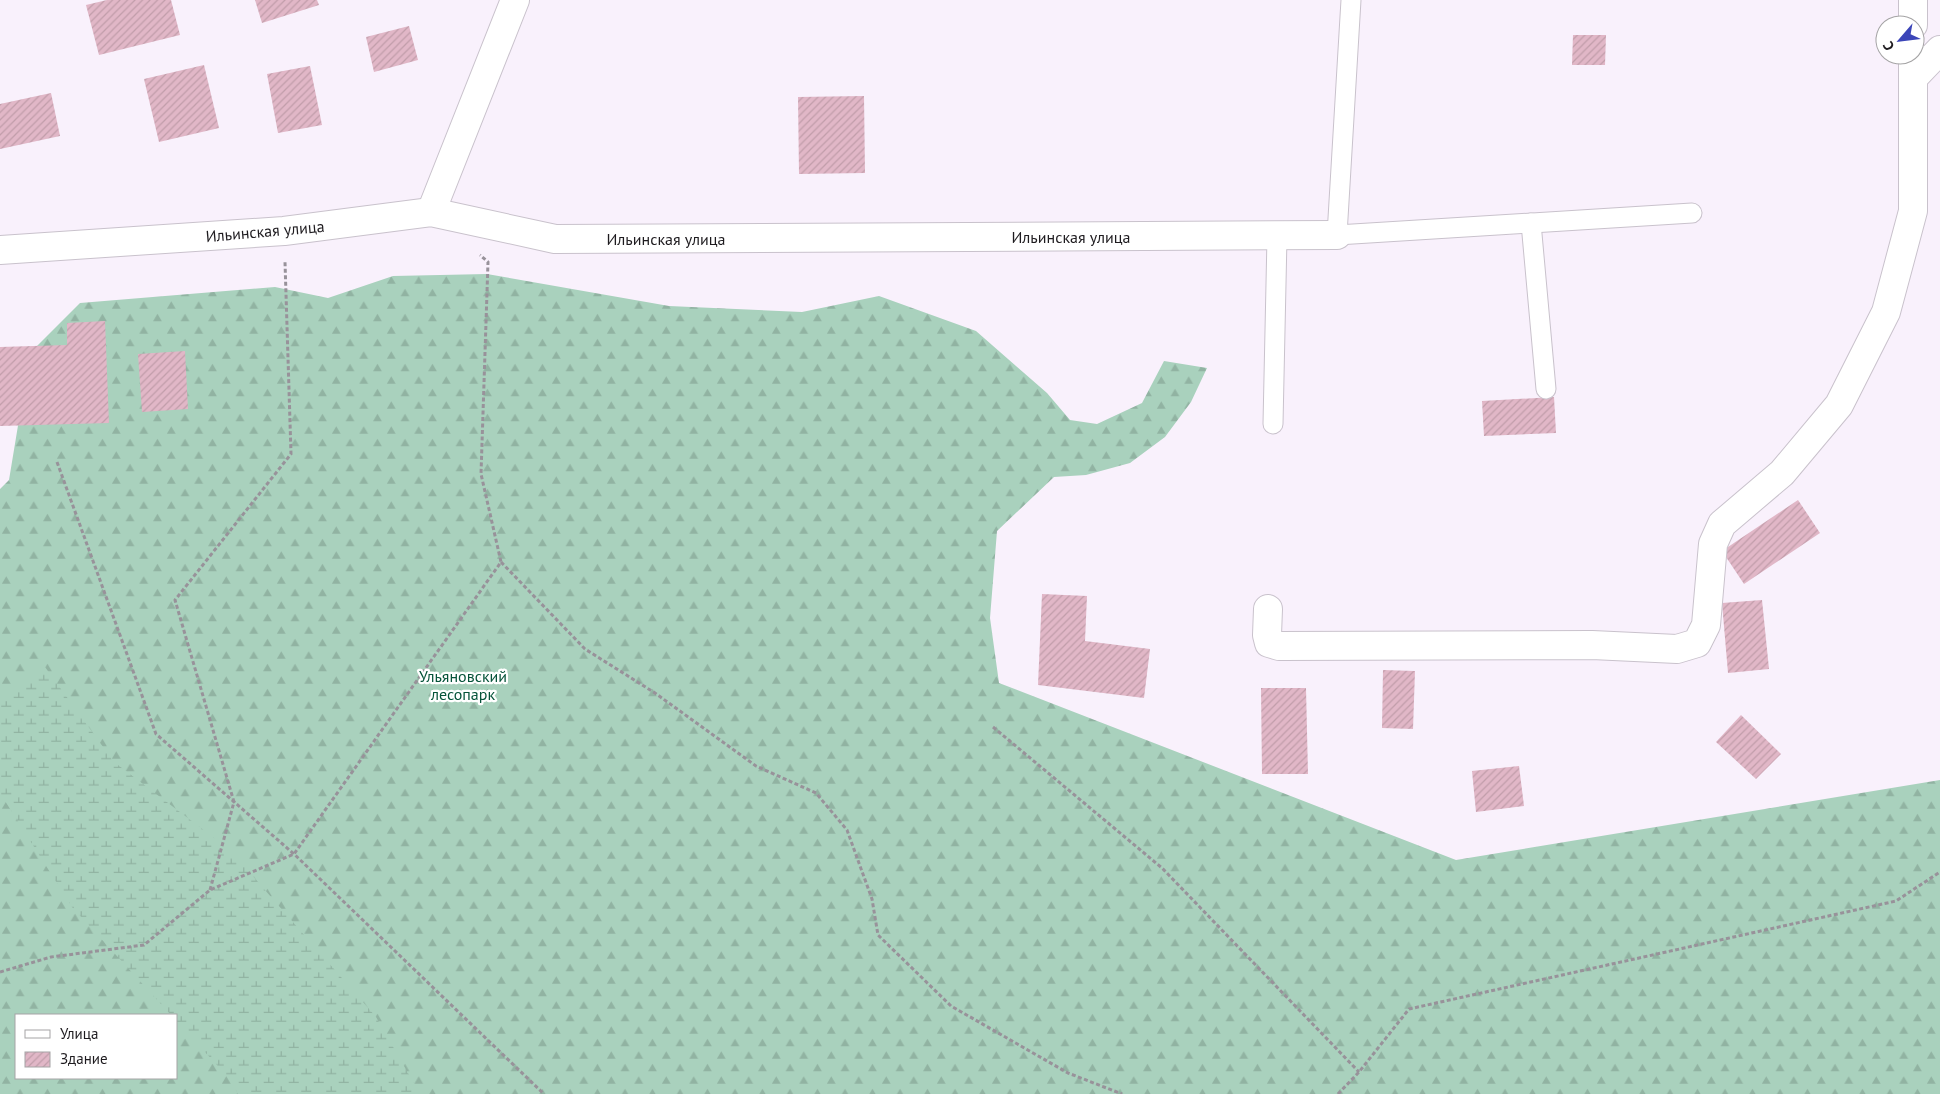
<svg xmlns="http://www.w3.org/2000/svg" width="1940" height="1094" viewBox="0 0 1940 1094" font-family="'PT Sans',sans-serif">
<defs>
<pattern id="forest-firs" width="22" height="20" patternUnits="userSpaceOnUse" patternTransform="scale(1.25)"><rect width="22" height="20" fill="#a9d1bd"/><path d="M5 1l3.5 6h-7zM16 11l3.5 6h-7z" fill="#91b3a2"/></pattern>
<pattern id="wetland-marsh" width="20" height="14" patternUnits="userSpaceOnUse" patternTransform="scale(1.25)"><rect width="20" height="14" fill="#a9d1bd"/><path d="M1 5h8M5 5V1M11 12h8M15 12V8" fill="none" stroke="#91b3a2"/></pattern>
<pattern id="building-hatch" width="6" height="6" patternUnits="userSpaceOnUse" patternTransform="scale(1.25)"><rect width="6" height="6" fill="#e1b7c7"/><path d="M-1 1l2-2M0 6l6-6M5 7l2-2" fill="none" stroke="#c19daa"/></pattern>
</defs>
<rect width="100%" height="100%" fill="#f9f1fc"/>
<path fill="url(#forest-firs)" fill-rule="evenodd" d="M487,274L669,306L802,312L879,296L976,331L1047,393L1070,420L1097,424L1142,403L1164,361L1207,368L1191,402L1165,437L1130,463L1086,475L1054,477L997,531L990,618L999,683L1456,860L1940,780V1094H0V489L9,480L30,353L80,303L275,287L328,298L393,276ZM16,1015H176V1078H16Z"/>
<path fill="url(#wetland-marsh)" d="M45,667L114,762L230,850L376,1017L420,1094H238L229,1078L176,1021V1015H171L72,907L0,793V698Z"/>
<g fill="url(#building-hatch)">
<path d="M107,0H171L180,35L99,55L86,5Z"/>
<path d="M255,0H317L319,5L262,23Z"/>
<path d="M409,26L418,60L374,72L366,37Z"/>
<path d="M1573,35H1606L1605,65H1572Z"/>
<path d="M204,65L219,128L159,142L144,79Z"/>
<path d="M310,66L322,125L278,133L267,74Z"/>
<path d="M51,93L60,136L0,149V104Z"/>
<path d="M864,96L865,173L799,174L798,97Z"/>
<path d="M105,321L109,423L0,426V347L67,345V323Z"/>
<path d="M185,351L188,409L142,412L138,354Z"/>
<path d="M1554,397L1556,433L1484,436L1482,401Z"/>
<path d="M1798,500L1820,533L1744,584L1722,551Z"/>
<path d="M1042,594L1087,596L1085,641L1150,649L1144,698L1038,685Z"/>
<path d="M1762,600L1769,669L1728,673L1722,603Z"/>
<path d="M1383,670L1415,671L1413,729L1382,728Z"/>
<path d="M1261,688H1306L1308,774H1262Z"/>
<path d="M1741,715L1781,754L1756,779L1716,742Z"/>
<path d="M1519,766L1524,806L1476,812L1472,771Z"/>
</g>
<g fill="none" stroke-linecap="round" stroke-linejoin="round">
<g stroke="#c9c2cc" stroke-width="21">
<g id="lane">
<path d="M1351,0L1337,235L1692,213"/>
<path d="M1531,223L1546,389"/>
<path d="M1273,424L1277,237"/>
</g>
</g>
<g stroke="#c9c2cc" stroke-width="30">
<g id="street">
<path d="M1913,25V0"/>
<path d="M1913,78L1940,50"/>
<path d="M431,212L515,0"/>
<path d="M0,250L284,231L431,212L555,239L1337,235"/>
<path d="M1268,609L1267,635L1269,643L1279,646L1592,645L1677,649L1697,643L1706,625L1713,544L1722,524L1782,473L1839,405L1886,312L1913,211V55"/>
</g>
</g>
<g stroke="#98929a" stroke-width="3" stroke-dasharray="4 2.5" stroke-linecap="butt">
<path d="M57,462L156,734L294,854L544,1094"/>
<path d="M501,562L585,649L655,693L756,766L816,793L847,830L872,899L878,935L951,1006L1068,1073L1122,1094"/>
<path d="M993,727L1162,868L1359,1072"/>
<path d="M210,890L234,802L175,600L291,454L285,262"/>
<path d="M0,972L51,957L144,945L210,890L294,854L501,562L481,474L488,262L480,255"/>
<path d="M1338,1094L1359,1072L1409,1009L1896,901L1940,872"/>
</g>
<use href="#lane" stroke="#fff" stroke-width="19"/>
<use href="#street" stroke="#fff" stroke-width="28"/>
</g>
<g text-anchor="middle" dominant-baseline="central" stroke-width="4.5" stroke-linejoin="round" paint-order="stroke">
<g font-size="16" fill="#1e1b1f" stroke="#fff">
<text transform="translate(265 231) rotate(-5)">Ильинская улица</text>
<text x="1071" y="237">Ильинская улица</text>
<text x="666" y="239">Ильинская улица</text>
</g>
<g font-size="16" fill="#055339" stroke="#fff">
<text x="463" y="676">Ульяновский<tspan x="463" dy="18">лесопарк</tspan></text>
</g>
</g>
<rect x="15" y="1014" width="162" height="65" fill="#ffffff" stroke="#a5a4a5"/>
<rect x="25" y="1030" width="25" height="8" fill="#ffffff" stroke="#a5a4a5"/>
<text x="60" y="1039" font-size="15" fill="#1e1b1f">Улица</text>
<rect x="25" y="1052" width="25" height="15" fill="url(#building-hatch)" stroke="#a5a4a5"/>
<text x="60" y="1064" font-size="15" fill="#1e1b1f">Здание</text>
<g transform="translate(1900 40) rotate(242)"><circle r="24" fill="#ffffff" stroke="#a5a4a5"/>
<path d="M0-4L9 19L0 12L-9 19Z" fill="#3b45b8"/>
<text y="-8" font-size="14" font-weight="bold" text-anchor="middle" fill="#1e1b1f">С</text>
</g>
</svg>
